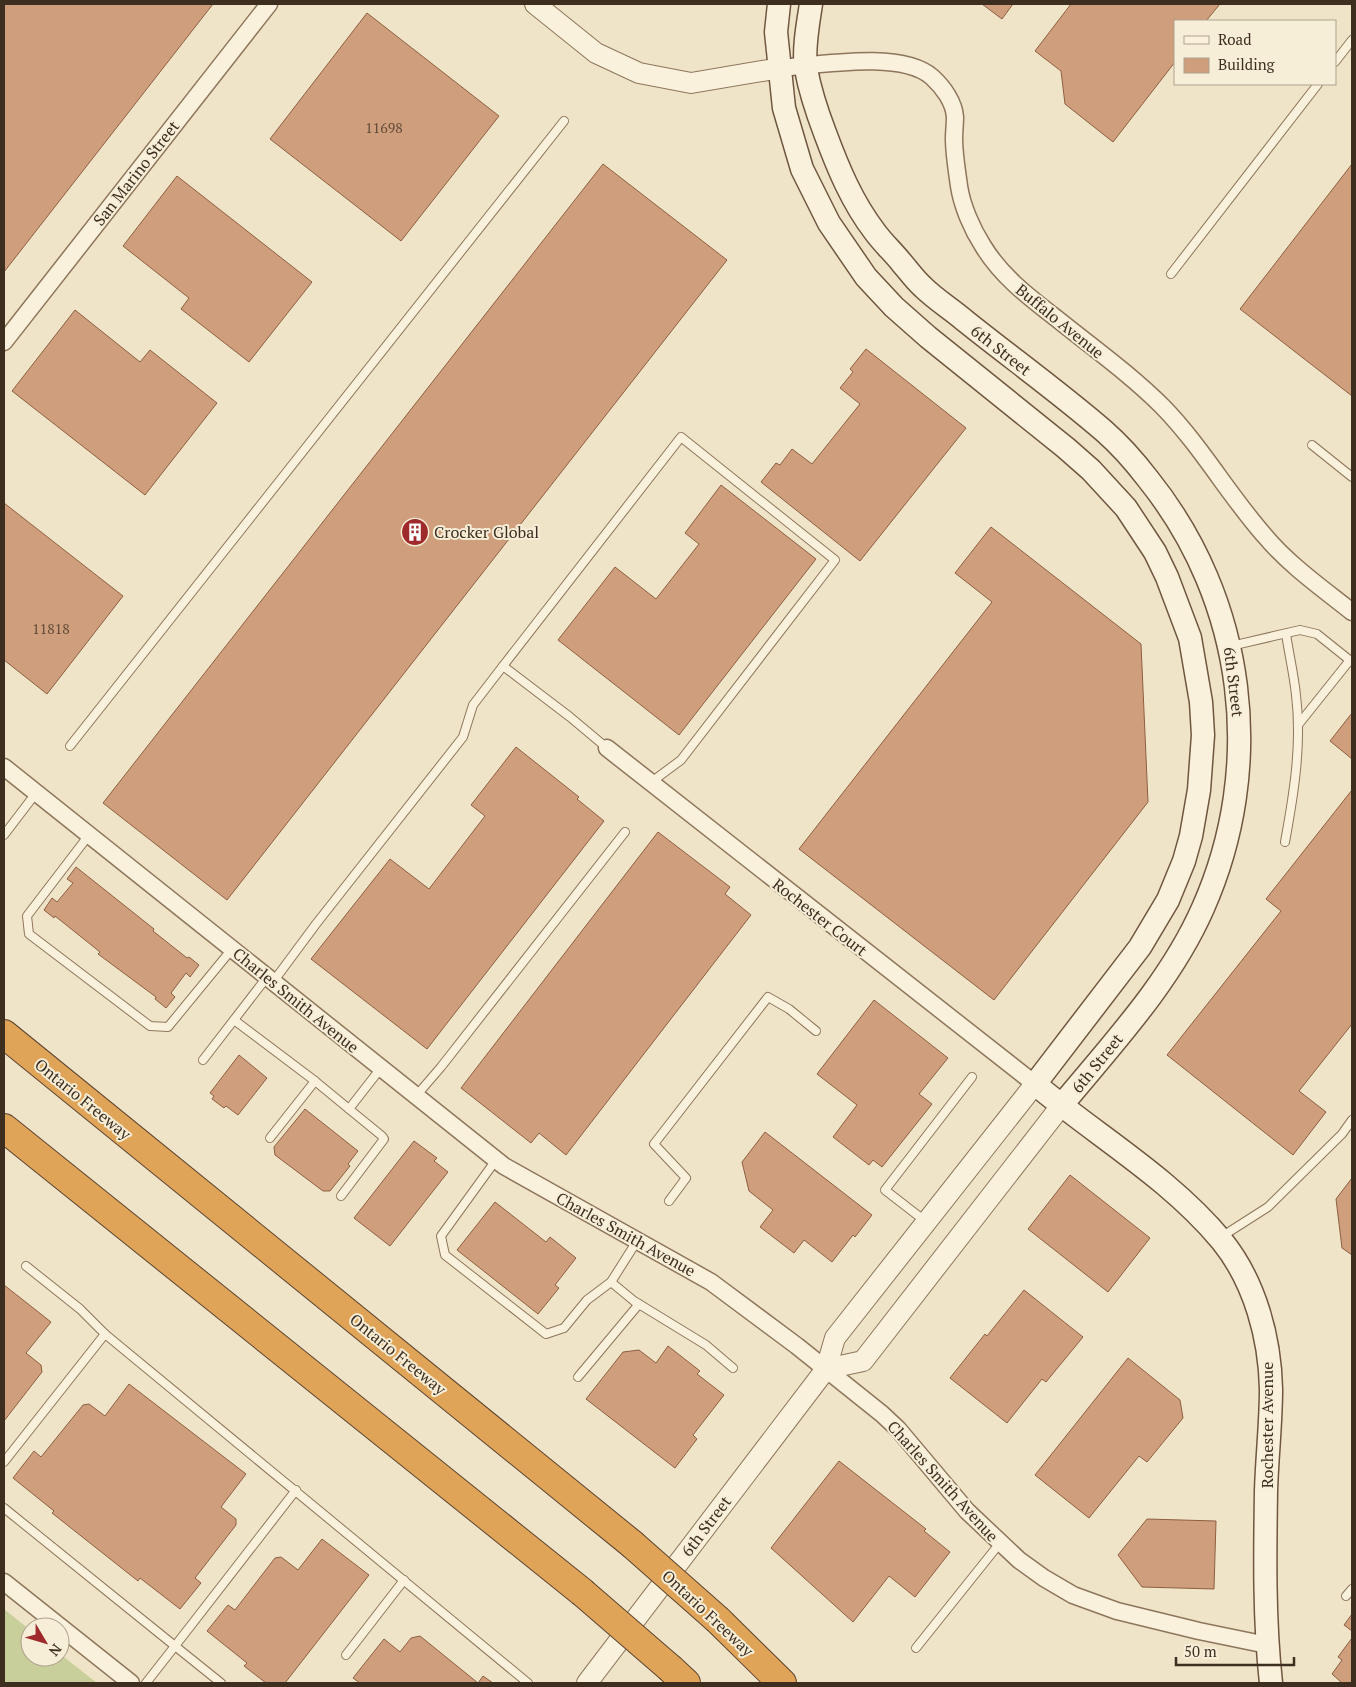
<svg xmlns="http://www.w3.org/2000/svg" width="1356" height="1687" viewBox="0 0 1356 1687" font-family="'PT Serif',serif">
<rect width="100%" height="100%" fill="#f0e4c8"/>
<path fill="#c9cf9b" d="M4,1609L30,1630V1657H60V1654L97,1683H4Z"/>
<g fill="#cf9f7d" stroke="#8d5f41">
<path d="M4,4H213L4,272Z"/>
<path d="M982,4H1013L1002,19Z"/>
<path d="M1071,4H1220L1206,21H1175V62L1113,142L1065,104L1061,71L1035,51Z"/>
<path d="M367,13L499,116L401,241L270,139Z"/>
<path d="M603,164L727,260L227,900L103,803Z"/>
<path d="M1352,164V396L1240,309Z"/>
<path d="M177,176L312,282L249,362L181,309L189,298L123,246Z"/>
<path d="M75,310L140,362L150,350L217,403L145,495L12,391Z"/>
<path d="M866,349L966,428L860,561L761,482L776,463L780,465L792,449L812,464L860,404L840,388L853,372L850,369Z"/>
<path d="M721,485L816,559L679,735L558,640L615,567L656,599L699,544L685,533Z"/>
<path d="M4,503L123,596L47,694L4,660Z"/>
<path d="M991,527L1141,644L1148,802L994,1000L799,849L992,602L955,573Z"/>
<path d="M1352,713V759L1330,741Z"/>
<path d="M516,747L579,797L577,799L604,821L427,1049L311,959L390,859L429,889L485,816L471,805Z"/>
<path d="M1352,790V1024L1299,1091L1326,1112L1293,1155L1167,1055L1281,911L1266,899Z"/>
<path d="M658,832L730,887L725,894L751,915L566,1155L539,1133L531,1143L461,1088Z"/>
<path d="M76,867L154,929L153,931L187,958L189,957L199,965L190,977L186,973L171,993L175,997L166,1008L155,999L156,997L98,954L100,952L55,916L54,918L44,910L52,898L57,902L73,883L67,879Z"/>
<path d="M874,1000L948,1058L919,1094L932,1104L882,1167L873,1160L869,1165L833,1137L857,1105L817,1074Z"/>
<path d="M239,1055L267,1078L238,1115L226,1106L224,1108L212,1099L214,1096L210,1093Z"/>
<path d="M305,1109L358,1151L348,1164L350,1166L330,1191H323L275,1155L274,1147Z"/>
<path d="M765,1132L872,1215L855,1237L853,1235L832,1262L804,1240L794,1253L760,1227L773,1210L749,1191L742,1162Z"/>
<path d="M414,1141L437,1158L434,1161L448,1172L390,1246L354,1218Z"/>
<path d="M1070,1175L1150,1238L1108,1292L1028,1229Z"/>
<path d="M1352,1178V1255L1342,1248L1336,1199Z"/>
<path d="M495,1202L546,1242L550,1237L576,1258L555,1285L559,1288L538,1314L457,1250Z"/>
<path d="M4,1285L51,1322L26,1353L41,1365L42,1372L4,1421Z"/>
<path d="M1024,1290L1083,1337L1046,1382L1042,1379L1007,1423L950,1378L985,1334L987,1336Z"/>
<path d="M668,1346L700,1371L697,1374L724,1395L693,1435L697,1439L675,1468L586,1399L623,1352L639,1350L656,1363Z"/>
<path d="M1128,1358L1180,1400L1183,1418L1147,1462L1139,1456L1089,1518L1035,1475Z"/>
<path d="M129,1384L246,1474L221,1507L236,1519V1525L195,1578L201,1583L180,1609L140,1578L138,1581L52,1513L54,1511L13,1478L34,1451L41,1457L83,1405L89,1404L105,1416Z"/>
<path d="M839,1461L926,1529L924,1531L950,1552L915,1597L889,1576L853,1622L771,1548Z"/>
<path d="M1147,1519L1216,1521L1214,1589L1142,1587L1118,1555Z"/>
<path d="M322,1539L369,1575L285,1683H266L244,1666L247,1663L207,1631L228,1605L235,1610L275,1558L281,1557L298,1570Z"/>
<path d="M1352,1614V1631L1344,1625Z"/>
<path d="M420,1636L478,1683L483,1676L493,1683H360L353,1678L384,1639L400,1652L411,1638Z"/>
<path d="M1352,1638V1683H1342L1332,1674L1342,1660L1338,1657Z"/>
</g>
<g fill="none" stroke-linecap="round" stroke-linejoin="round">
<g stroke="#8d765c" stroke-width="10">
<g id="service">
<path d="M1335,62L1352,40"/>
<path d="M1171,274L1318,84"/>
<path d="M1312,445L1352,477"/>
<path d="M1231,646L1300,630L1317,634L1352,662"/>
<path d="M503,666L681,437L835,560L681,760L650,783"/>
<path d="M1298,725L1350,660"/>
<path d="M70,746L564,121"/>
<path d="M4,835L36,793"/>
<path d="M89,835L27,916L29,934L150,1026L168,1027L232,949"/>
<path d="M1285,842C1294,793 1302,744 1296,695C1294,675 1289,654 1286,634"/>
<path d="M273,982L316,924L463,737L473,705L503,666L570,717L607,748"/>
<path d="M234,1020L315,1081"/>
<path d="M203,1060L267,977"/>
<path d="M416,1096L441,1067L625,832"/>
<path d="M270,1138L315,1081L349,1109L381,1068"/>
<path d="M496,1160L441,1236L445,1255L546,1334L564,1328L587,1300L611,1282L637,1241"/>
<path d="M341,1196L384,1139L382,1136L349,1109"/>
<path d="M669,1201L686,1178L654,1144L768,997L789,1009L816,1031"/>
<path d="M925,1221L885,1190L972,1077"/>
<path d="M1221,1237L1268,1207L1342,1134L1352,1120"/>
<path d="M26,1266L80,1309L105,1334"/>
<path d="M611,1282L634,1301L706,1345L733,1368"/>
<path d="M578,1377L639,1304"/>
<path d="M4,1462L105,1334L528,1683"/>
<path d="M4,1508L175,1646L146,1683"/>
<path d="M1346,1596L1352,1589"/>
<path d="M916,1648L1000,1543"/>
<path d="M346,1655L404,1580"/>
<path d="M221,1683L175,1646L296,1490"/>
</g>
</g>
<g stroke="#8d765c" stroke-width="19">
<g id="minor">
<path d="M780,68C819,65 902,50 932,77C943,87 954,102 955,117C955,124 954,132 954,139C954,154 957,171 959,186C962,206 972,229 983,246C1001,276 1029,297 1056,318C1092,347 1130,374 1163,407C1201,446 1228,494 1264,535C1289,565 1322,588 1352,612"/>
<path d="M4,342L269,4"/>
<path d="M607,748L1035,1084"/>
<path d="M4,767L504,1166L711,1282L797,1346L882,1414L898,1429L967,1511L1019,1560L1044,1578L1073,1595L1117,1611L1199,1631L1267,1645"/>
<path d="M4,1582L131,1683"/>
</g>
</g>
<g stroke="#8d765c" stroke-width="22">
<g id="tertiary">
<path d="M535,4L596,53L639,73L691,83L780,68"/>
<path d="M826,1369L863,1361L1061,1106"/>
<path d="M587,1683L826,1369L835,1338L1035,1084"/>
</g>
</g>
<g stroke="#6f573f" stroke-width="25">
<g id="secondary">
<path d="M779,4L776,32L784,108L802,169L829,223L866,277L894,307L928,337L1066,448L1091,470L1126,508L1155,552L1167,577L1190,638L1201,702L1203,735L1199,790L1191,836L1184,861L1168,900L1140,947L1035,1084C1097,1136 1170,1178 1222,1241C1255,1282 1270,1338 1271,1389C1271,1423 1267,1457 1266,1491C1265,1555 1264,1620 1271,1683"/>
<path d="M811,4C808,23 803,50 806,69C810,91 817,112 825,133C838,168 852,202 875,232C883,243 893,252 901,262C908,270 915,280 923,287C935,299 951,309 964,320C1010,357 1059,392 1104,431C1120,445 1135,462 1148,479C1246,601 1266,766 1203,908C1170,983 1112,1044 1061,1106"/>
</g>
</g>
<g stroke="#5b4430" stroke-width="30">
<g id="motorway">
<path d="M4,1034L632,1544"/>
<path d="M4,1128L582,1592"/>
<path d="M718,1620L782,1683"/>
<path d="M671,1669L686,1683"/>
</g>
</g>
<use href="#service" stroke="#faf1dc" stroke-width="8"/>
<use href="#minor" stroke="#faf1dc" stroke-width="16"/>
<use href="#tertiary" stroke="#faf1dc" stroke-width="20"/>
<use href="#secondary" stroke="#faf1dc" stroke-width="22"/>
<use href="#motorway" stroke="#e0a458" stroke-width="28"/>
<g stroke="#5b4430" stroke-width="30" stroke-linecap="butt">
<g id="motorway-bridge">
<path d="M632,1544L718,1620"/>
<path d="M582,1592L671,1669"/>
</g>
</g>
<use href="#motorway-bridge" stroke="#e0a458" stroke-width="28"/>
</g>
<defs>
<g id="building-disc" transform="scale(1.4375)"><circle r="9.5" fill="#9e2a2b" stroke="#f7eed8"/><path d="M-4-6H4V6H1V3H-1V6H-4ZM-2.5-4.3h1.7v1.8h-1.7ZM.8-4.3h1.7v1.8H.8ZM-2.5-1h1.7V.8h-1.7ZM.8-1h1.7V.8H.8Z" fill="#fff"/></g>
</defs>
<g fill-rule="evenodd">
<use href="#building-disc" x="415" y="532"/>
</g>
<g text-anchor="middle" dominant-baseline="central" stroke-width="4" stroke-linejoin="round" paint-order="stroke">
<g font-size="14" fill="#624a37">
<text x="384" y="127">11698</text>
<text x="51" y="628">11818</text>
</g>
<g font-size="16" fill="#3d2e20" stroke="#f7eed8">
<text transform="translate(136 173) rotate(-52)">San Marino Street</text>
<text transform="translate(1060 321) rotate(39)">Buffalo Avenue</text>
<text transform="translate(1001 350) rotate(38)">6th Street</text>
<text transform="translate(1234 682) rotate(83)">6th Street</text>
<text transform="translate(820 917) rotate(38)">Rochester Court</text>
<text transform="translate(296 1000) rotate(39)">Charles Smith Avenue</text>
<text transform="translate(1097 1063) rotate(-51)">6th Street</text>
<text transform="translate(83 1099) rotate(39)">Ontario Freeway</text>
<text transform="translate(626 1234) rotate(29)">Charles Smith Avenue</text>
<text transform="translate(398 1354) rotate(39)">Ontario Freeway</text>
<text transform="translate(1267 1425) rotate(-90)">Rochester Avenue</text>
<text transform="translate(943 1481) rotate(48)">Charles Smith Avenue</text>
<text transform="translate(706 1526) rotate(-53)">6th Street</text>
<text transform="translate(708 1613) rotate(43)">Ontario Freeway</text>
</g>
<g font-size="16" fill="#3d2e20" stroke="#f7eed8" text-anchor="start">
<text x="434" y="532">Crocker Global</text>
</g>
</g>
<rect width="1356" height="1687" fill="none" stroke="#3d2e20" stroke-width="10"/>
<rect x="1174" y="20" width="162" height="65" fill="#f7eed8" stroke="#ada18e"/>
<rect x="1184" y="36" width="25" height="8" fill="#faf1dc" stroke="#ada18e"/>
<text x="1218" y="45" font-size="15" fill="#3d2e20">Road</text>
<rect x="1184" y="58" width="25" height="15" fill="#cf9f7d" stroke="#ada18e"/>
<text x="1218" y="70" font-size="15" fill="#3d2e20">Building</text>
<g transform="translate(45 1642) rotate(128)"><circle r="24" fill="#f7eed8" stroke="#ada18e"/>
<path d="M0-4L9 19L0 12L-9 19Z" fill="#9e2a2b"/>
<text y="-8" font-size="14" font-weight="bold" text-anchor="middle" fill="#3d2e20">N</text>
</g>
<path d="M1176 1657v8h118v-8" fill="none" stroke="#3d2e20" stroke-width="2.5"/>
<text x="1184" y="1657" font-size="15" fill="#3d2e20" stroke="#f7eed8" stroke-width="4" paint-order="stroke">50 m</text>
</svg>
